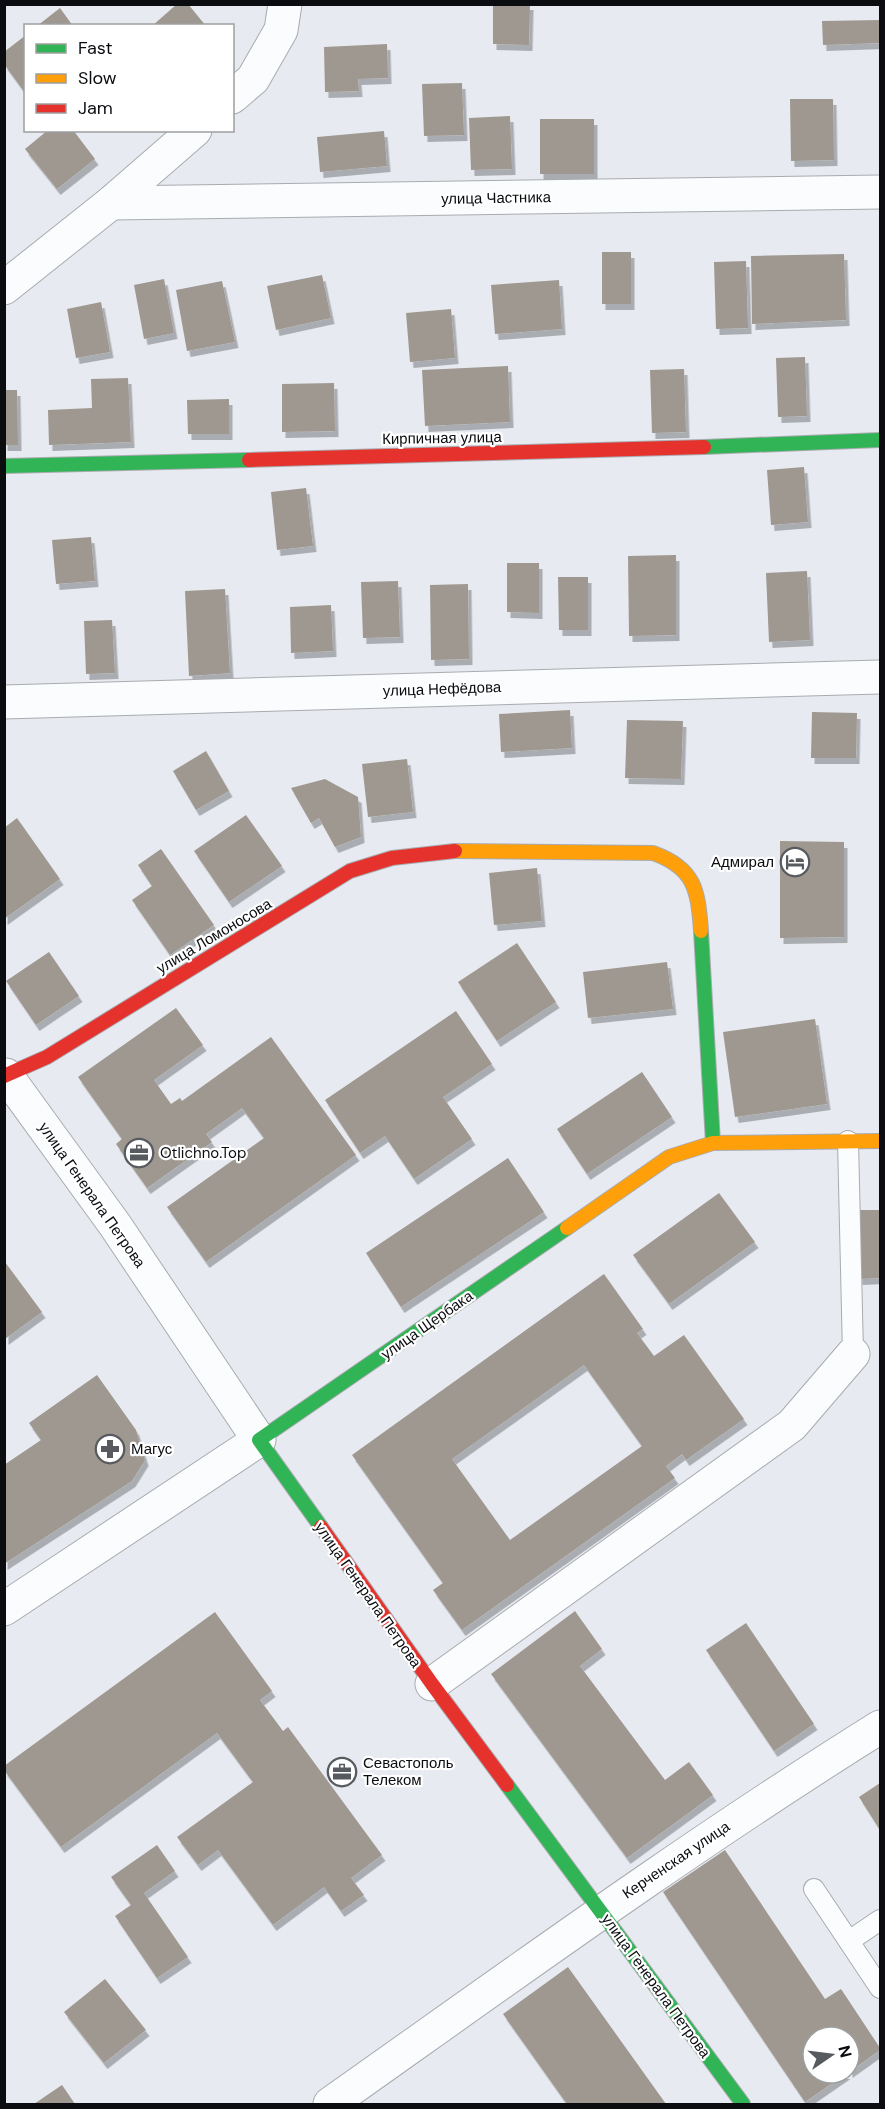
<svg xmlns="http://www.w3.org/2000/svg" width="885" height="2109" viewBox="0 0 885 2109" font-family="'DM Sans',sans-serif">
<defs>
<filter id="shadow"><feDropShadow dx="3.5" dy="6" stdDeviation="0" flood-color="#0004"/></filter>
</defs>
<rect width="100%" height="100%" fill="#e7eaf0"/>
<g fill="#9f9890" fill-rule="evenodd" filter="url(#shadow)">
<path d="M177,4H188L206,26H152Z"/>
<path d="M493,4H530L529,45L493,44Z"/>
<path d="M60,8L73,26H37Z"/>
<path d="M880,20V43L823,45L822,21Z"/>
<path d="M26,35V94L4,64V52Z"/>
<path d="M387,44L388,78L358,79L359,91L325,92L324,47Z"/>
<path d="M462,83L464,135L424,136L422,84Z"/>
<path d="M790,99H833L834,160L791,161Z"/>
<path d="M510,116L512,169L471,170L469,118Z"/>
<rect x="540" y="119" width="54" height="55"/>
<path d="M48,130H73L95,159L57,189L25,149Z"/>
<path d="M384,131L387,166L320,172L317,137Z"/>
<rect x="602" y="252" width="29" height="52"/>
<path d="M844,254L846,320L752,324L751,256Z"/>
<path d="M746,261L748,328L716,329L714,262Z"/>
<path d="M322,275L331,318L276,330L267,286Z"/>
<path d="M164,279L174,333L144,339L134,285Z"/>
<path d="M559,280L562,329L495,334L491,285Z"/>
<path d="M222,281L235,342L187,351L176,290Z"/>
<path d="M101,302L110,352L76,358L67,309Z"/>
<path d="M451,309L455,358L410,362L406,313Z"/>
<path d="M805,357L807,416L778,417L776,358Z"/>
<path d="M508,366L510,422L425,426L422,370Z"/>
<path d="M684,369L686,432L652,433L650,370Z"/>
<path d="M128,378L131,442L49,445L48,410L92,408L91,379Z"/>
<path d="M334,383L335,431L282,432V384Z"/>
<path d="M4,390H17L18,445H4Z"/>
<path d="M229,399V434H188L187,400Z"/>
<path d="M804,467L808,522L771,525L767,470Z"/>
<path d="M306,488L313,546L277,550L271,492Z"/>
<path d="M91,537L95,581L56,584L52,540Z"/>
<path d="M676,555V635L629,636L628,556Z"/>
<path d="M507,563H539V613L507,612Z"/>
<path d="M807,571L810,640L769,642L766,573Z"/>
<path d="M558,577H588V630H559Z"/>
<path d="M398,581L400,637L363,638L361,582Z"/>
<path d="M468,584L469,659L431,660L430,585Z"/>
<path d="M225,589L230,673L189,676L185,591Z"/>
<path d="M331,605L333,651L291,653L290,607Z"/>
<path d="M112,620L115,673L86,674L84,621Z"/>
<path d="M570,710L572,748L501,752L499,714Z"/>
<path d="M812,712L857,713L856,758H811Z"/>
<path d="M627,720L683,721L681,779L625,778Z"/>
<path d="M206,751L229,791L196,810L173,771Z"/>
<path d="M407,759L413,812L368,817L362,764Z"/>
<path d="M325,779L358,797L361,837L335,847L319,818L311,823L291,788Z"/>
<path d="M246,815L282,866L229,902L194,851Z"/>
<path d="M17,818L60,879L4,919V828Z"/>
<path d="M780,841L844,842V937L780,938Z"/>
<path d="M161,849L214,925L170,955L132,900L152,886L138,865Z"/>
<path d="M537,868L542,921L494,925L489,873Z"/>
<path d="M517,943L556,1002L497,1041L458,982Z"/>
<path d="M49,952L79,996L36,1025L6,981Z"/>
<path d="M667,962L673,1009L588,1018L583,972Z"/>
<path d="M176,1008L203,1045L154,1080L171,1104L180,1098L182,1101L271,1037L356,1155L206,1262L167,1207L264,1138L242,1108L206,1134L212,1142L147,1188L116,1144L122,1139L78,1077Z"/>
<path d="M456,1011L492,1064L443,1097L472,1139L414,1179L385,1136L360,1153L325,1100Z"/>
<path d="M815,1019L827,1104L735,1117L723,1032Z"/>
<path d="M642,1072L672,1117L587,1174L557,1129Z"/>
<path d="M508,1158L544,1212L401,1307L366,1253Z"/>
<path d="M719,1193L755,1242L669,1304L633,1255Z"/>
<path d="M857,1210H880V1278L859,1279Z"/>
<path d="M5,1262L42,1312L5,1339Z"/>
<path d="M604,1274L643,1329L637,1333L654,1356L684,1335L744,1419L686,1460L682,1454L666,1466L675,1478L462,1630L433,1590L443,1583L352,1455ZM584,1365L642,1446L510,1540L452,1459Z"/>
<path d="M97,1375L136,1430L145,1460L132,1481L4,1564V1465L41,1440L29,1423Z"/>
<path d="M575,1611L602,1649L580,1666L665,1780L689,1762L713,1795L627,1858L491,1674Z"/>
<path d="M215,1612L272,1691L260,1700L283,1731L288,1727L382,1855L351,1878L364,1895L341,1911L324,1887L273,1925L218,1850L198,1865L177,1837L253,1782L217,1733L61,1847L4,1770V1766Z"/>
<path d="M746,1623L814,1724L774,1751L706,1650Z"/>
<path d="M880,1783V1830L859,1797Z"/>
<path d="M157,1845L175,1871L144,1893L188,1957L157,1978L115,1916L131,1905L111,1877Z"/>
<path d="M725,1850L825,1999L841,1989L880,2048V2050L849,2072V2037H813V2073H847L805,2102L663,1892Z"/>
<path d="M568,1967L666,2104H567L503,2014Z"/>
<path d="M105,1979L146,2030L104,2063L64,2012Z"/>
<path d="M62,2085L75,2104H34Z"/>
</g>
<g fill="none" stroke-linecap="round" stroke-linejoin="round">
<g stroke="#a9abb0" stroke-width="22">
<g id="lane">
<path d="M848,1141L853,1354"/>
<path d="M814,1889L880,1988"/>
<path d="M849,1941L880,1920"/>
</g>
</g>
<g stroke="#a9abb0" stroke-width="35">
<g id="street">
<path d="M232,97L253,79L281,30L285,4"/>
<path d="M111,203L880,192"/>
<path d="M4,288L111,203L195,130"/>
<path d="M4,702L880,677"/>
<path d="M4,1609L259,1440L115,1225L6,1075"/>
<path d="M432,1684L792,1425L853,1354"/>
<path d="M330,2104C511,1976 691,1845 880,1727"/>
</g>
</g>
<g stroke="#a9abb0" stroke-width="16">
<g id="fast">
<path d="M704,447L880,440"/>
<path d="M4,466L249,460"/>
<path d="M701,931L713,1143"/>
<path d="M321,1527L259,1440L567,1228"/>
<path d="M507,1785L743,2104"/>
</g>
</g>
<g stroke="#a9abb0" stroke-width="16">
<g id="slow">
<path d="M455,851L653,853C695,868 698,890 701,931"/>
<path d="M567,1228L669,1157L713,1143L880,1141"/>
</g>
</g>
<g stroke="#a9abb0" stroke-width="16">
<g id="jam">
<path d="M249,460L704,447"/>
<path d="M4,1076L47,1057L350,871L392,858L455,851"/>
<path d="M321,1527L432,1684L507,1785"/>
</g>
</g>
<use href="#lane" stroke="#fbfcfd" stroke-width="20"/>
<use href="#street" stroke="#fbfcfd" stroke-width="33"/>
<use href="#fast" stroke="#30b455" stroke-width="14"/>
<use href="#slow" stroke="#ff9f0a" stroke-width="14"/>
<use href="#jam" stroke="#e5322d" stroke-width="14"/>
</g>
<defs>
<g id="hotel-ring" transform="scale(1.5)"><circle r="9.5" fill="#fff" stroke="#575a5e" stroke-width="1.5"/><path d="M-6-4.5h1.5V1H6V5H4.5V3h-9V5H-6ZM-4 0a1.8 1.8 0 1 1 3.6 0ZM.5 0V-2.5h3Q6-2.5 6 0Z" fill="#575a5e"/></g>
<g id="office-ring" transform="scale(1.5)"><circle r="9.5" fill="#fff" stroke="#575a5e" stroke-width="1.5"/><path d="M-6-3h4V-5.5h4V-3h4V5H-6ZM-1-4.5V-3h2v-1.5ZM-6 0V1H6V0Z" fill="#575a5e"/></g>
<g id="pharmacy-ring" transform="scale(1.5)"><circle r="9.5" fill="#fff" stroke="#575a5e" stroke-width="1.5"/><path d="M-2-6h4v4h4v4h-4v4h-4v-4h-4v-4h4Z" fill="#575a5e"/></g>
</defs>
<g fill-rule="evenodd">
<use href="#hotel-ring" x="795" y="862"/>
<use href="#office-ring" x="139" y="1153"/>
<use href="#pharmacy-ring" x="110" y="1449"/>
<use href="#office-ring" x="342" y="1772"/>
</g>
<g text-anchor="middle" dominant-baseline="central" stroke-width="4.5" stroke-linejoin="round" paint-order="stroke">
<g font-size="15" fill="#0a0c0f" stroke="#fff">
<text transform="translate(496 198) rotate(-1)">улица Частника</text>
<text transform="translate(442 438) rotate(-1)">Кирпичная улица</text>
<text transform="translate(442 689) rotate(-2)">улица Нефёдова</text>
<text transform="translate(214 936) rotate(-31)">улица Ломоносова</text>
<text transform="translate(92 1195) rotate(55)">улица Генерала Петрова</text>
<text transform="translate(427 1325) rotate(-35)">улица Щербака</text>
<text transform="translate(368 1595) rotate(55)">улица Генерала Петрова</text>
<text transform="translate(676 1860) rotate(-34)">Керченская улица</text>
<text transform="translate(656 1986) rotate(54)">улица Генерала Петрова</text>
</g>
<g font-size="15" fill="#0a0c0f" stroke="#fff" text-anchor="start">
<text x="774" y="862" text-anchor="end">Адмирал</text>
<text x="160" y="1153">Otlichno.Top</text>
<text x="131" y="1449">Магус</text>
<text x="363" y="1763">Севастополь<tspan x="363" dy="17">Телеком</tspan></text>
</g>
</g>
<rect width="885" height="2109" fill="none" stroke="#0a0c0f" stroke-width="12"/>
<rect x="24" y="24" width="210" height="108" fill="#ffffff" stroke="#9d9e9f" stroke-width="1.5"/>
<rect x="36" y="44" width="30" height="9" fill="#30b455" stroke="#9d9e9f" stroke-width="1.5"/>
<text x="78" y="54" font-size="18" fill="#0a0c0f">Fast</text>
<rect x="36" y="74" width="30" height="9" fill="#ff9f0a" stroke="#9d9e9f" stroke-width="1.5"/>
<text x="78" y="84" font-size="18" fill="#0a0c0f">Slow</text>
<rect x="36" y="104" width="30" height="9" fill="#e5322d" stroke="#9d9e9f" stroke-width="1.5"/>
<text x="78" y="114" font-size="18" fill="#0a0c0f">Jam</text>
<g transform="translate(831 2055) rotate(76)"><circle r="28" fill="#ffffff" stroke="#9d9e9f" stroke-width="1.5"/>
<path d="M0-4.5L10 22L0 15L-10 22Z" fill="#575a5e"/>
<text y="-9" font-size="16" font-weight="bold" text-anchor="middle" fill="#0a0c0f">N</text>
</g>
</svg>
